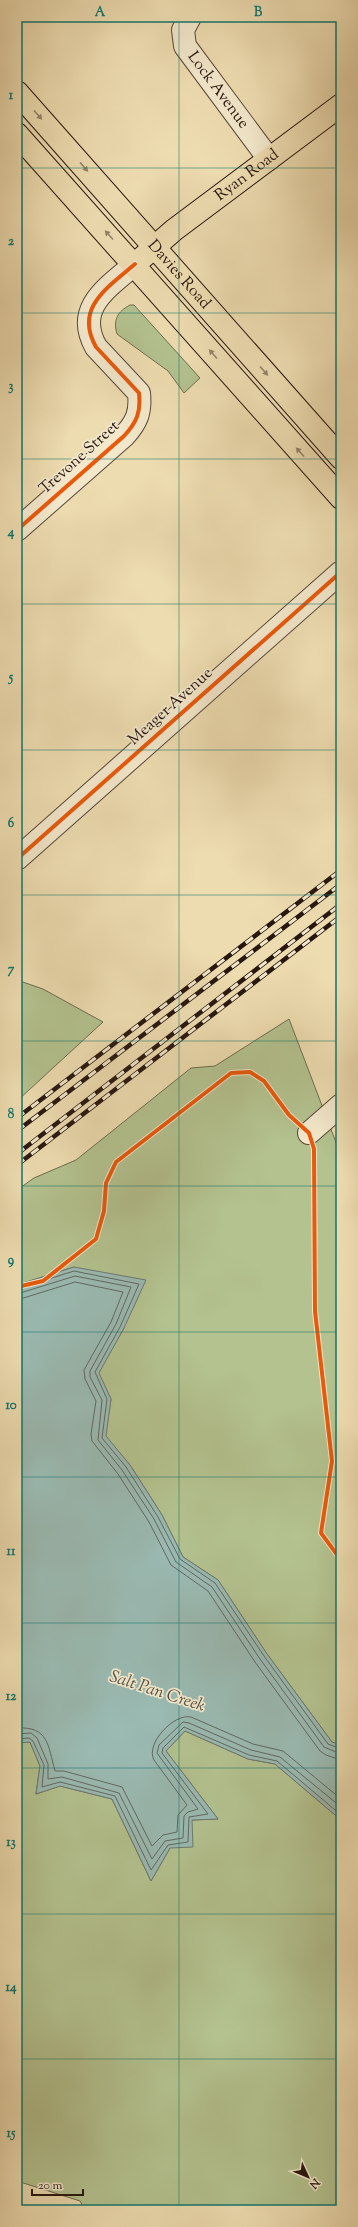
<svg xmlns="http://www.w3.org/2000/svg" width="358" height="2227" viewBox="0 0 358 2227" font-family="'Sorts Mill Goudy',serif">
<rect width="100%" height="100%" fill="#eddcb0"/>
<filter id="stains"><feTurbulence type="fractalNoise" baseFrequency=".005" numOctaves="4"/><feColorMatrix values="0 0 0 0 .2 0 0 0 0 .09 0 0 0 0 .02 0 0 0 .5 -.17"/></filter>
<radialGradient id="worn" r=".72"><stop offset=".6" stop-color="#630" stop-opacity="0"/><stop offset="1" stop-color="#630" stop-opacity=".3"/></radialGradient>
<g fill="#b3c28f" stroke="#6e6c50">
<path d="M130,305H134L200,378L184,393L168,371L117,334C113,320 117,312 130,305Z"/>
<path d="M17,980L43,989L103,1022L17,1101Z"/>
<path d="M289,1019L337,1145L341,1322V1745L332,1742L267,1654L218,1580L183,1557L162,1515L130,1465L105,1436L111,1399L98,1373L124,1328L74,1267L17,1285V1190L34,1178L76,1160L191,1068L215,1066Z"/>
<path d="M185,1731L248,1759L275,1764L341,1820V2210H85L80,2201L17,2181V1743L30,1742L40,1766L36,1794L60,1786L112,1799L151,1881L170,1848L192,1820L218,1819L166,1751Z"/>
</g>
<path fill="#9abab2" stroke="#6c7971" d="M74,1267L146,1280L124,1328L99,1373L111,1399L106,1436L130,1465L162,1515L183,1557L218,1580L267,1654L332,1742L341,1745V1820L275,1764L248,1759L185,1731L166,1751L218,1819L192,1820L193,1847L170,1848L151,1881L112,1799L60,1786L36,1794L40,1766L30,1742L17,1743V1285Z"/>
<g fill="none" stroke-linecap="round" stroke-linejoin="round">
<g stroke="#616861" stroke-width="1">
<path d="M17,1289L74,1271L139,1284L120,1327L95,1372L107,1399L102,1438L126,1467L158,1517L180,1559L215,1583L264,1656L328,1744L341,1749"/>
<path d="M17,1294L75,1276L131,1287L116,1324L90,1371V1377L102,1400L98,1440L122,1470L154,1519L176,1562L212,1587L260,1659L324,1747L341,1754"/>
<path d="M17,1300L75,1282L123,1292L111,1322L84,1370L85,1379L96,1401L91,1434L92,1441L118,1474L149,1522L171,1565L208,1591L255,1662L320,1751L326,1755L341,1760"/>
<path d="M17,1728C49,1726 48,1746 55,1771H64L122,1787L152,1846L163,1835L177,1832L178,1815L187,1805L154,1760C145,1744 174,1713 191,1717L253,1744L283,1751L341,1799"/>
<path d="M17,1734L31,1733L37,1738L48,1764V1779L62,1777L119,1793L152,1859L165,1841L183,1838L184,1816L188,1812L198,1809L157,1753L159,1745L183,1722L189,1723L251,1750L280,1757L341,1807"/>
<path d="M17,1739L29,1738L33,1741L44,1765L42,1787L60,1782L115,1796L151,1870L168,1845L188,1842L189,1817L208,1814L162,1753L163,1748L184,1727L249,1755L277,1761L341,1815"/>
</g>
<g stroke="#594838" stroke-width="24">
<g id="minor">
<path id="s1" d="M190,17L183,30L185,46L269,159"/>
<path d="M17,530L124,436C137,422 141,412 139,393L96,347C74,308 107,288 135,264"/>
<path d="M17,859L341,572"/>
<path d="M309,1133L341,1105"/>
</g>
</g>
<g stroke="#281710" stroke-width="24">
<g id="major">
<path id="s2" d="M135,264L174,230L341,105"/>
</g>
</g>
<g stroke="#281710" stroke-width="24">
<g id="highway">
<path id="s3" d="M17,92L341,458"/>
<path d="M17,134L341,498"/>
</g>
</g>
<use href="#minor" stroke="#f3e8cc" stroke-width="22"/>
<use href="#major" stroke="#eddcb0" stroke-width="22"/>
<use href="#highway" stroke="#eddcb0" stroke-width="22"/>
<g stroke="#281710" stroke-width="4.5">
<g id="rail">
<path d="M17,1118L341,870"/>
<path d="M17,1131L341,884"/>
<path d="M17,1154L341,904"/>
<path d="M17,1165L341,916"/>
</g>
</g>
<use href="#rail" stroke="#f3e8cc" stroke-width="3" stroke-dasharray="9" stroke-linecap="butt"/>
<g stroke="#f3e8cc" stroke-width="6">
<g id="cycleway">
<path d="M17,530L124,436C137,422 141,412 139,393L96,347C74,308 107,288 135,264"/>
<path d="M17,859L341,572"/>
<path d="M17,1287L43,1281L96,1239L104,1211L106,1183L116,1162L231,1073L250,1072L264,1081L289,1115L309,1133L314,1149L315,1311L332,1461L321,1533L341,1560"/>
</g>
</g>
<use href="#cycleway" stroke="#e8590c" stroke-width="4"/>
</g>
<defs><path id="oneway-solid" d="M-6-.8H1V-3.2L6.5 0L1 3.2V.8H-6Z"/></defs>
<g fill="#948368">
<use href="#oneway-solid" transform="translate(38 115) rotate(48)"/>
<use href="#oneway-solid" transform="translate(84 167) rotate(49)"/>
<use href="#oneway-solid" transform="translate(109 235) rotate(-132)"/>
<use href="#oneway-solid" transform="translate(213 354) rotate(-131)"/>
<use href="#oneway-solid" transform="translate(264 371) rotate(49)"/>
<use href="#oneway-solid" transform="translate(300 452) rotate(-132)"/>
</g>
<path fill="none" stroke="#0f766e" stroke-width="1" stroke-opacity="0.55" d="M179,17V2210M17,168H341M17,313H341M17,459H341M17,604H341M17,750H341M17,895H341M17,1041H341M17,1186H341M17,1332H341M17,1477H341M17,1623H341M17,1768H341M17,1914H341M17,2059H341"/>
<g text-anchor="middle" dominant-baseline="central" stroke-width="3.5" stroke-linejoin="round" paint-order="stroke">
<g font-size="16" fill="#281710" stroke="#f3e8cc">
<text stroke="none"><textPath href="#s1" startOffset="86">Lock Avenue</textPath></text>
<text stroke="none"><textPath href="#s2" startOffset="143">Ryan Road</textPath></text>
<text stroke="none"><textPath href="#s3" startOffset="244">Davies Road</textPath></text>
<text transform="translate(80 458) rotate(-42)">Trevone Street</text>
<text transform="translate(171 707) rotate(-42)">Meager Avenue</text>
</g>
<g font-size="17" font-style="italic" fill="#505049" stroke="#f3e8cc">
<text transform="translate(157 1692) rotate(18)">Salt Pan Creek</text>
</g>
</g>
<rect width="358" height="2227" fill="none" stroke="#eddcb0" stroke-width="44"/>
<g transform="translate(308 2177) rotate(134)" stroke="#f3e8cc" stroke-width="3" paint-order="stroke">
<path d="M0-3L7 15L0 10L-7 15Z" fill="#281710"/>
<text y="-6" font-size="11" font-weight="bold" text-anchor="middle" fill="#281710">N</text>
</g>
<path d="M32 2189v6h51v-6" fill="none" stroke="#281710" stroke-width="2"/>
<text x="38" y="2189" font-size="12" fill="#281710" stroke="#f3e8cc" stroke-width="3" paint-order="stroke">20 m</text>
<rect x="22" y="22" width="314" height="2183" fill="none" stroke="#0f766e" stroke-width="1.5"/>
<g font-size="13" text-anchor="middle" font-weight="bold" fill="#0f766e">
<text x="100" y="16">A</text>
<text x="258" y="16">B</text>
<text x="11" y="99">1</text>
<text x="11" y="245">2</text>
<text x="11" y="390">3</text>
<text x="11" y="536">4</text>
<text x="11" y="681">5</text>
<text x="11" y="827">6</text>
<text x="11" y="973">7</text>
<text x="11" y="1118">8</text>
<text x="11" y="1264">9</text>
<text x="11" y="1409">10</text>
<text x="11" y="1555">11</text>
<text x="11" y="1700">12</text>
<text x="11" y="1846">13</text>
<text x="11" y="1991">14</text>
<text x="11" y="2137">15</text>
</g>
<rect width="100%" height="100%" filter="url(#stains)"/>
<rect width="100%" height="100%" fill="url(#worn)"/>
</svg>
